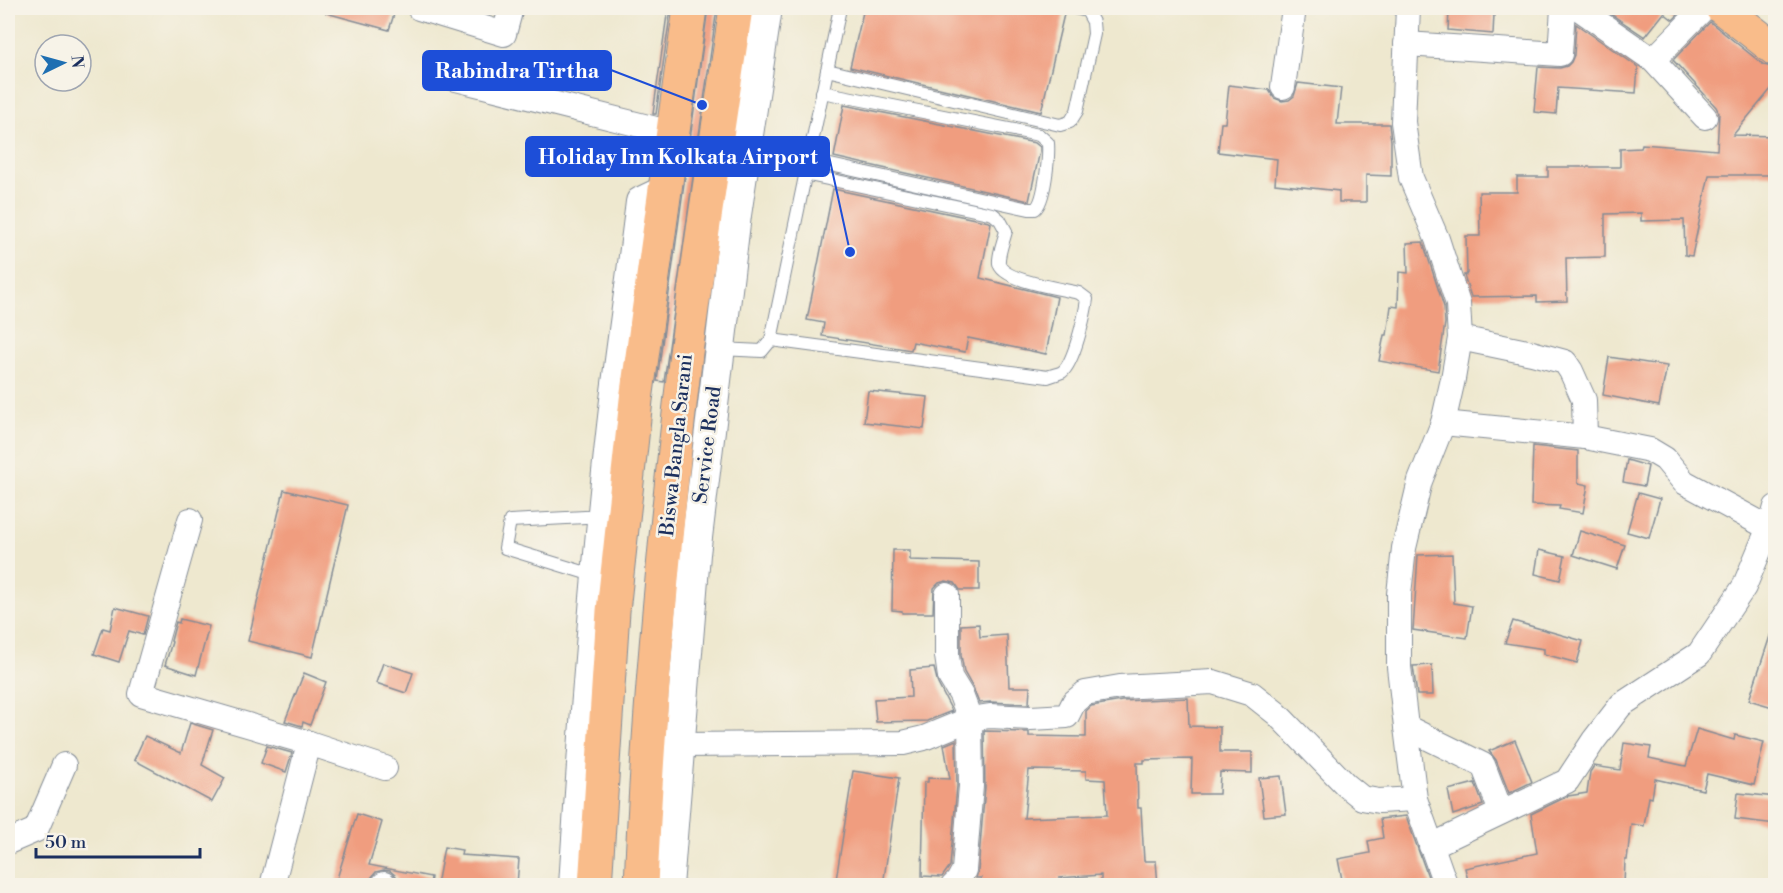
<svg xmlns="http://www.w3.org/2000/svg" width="1783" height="893" viewBox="0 0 1783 893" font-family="'Libre Bodoni',serif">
<rect width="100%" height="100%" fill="#f7f3e8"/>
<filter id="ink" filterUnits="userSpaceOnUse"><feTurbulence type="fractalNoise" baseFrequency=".0167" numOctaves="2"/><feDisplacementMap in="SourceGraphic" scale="12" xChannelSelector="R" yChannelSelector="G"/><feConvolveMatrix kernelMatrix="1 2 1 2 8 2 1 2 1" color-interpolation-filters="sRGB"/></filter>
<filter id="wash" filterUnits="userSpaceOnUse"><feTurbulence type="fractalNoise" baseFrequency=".008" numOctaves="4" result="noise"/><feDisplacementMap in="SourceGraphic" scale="24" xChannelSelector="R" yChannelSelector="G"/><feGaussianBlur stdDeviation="1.35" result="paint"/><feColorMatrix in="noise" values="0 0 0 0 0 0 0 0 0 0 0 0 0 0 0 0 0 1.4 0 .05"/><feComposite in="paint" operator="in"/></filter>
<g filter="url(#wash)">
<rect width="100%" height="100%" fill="#eee8cf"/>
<g id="blocks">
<g fill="#f09d7f" fill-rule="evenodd">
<path d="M327,8H396L389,30L326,13Z"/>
<path d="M668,8H671L656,114H653Z"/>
<path d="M708,8H717L664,382L657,381Z"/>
<path d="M864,8H1052L1065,10L1041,112L850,67Z"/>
<path d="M1602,8H1685L1673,20L1664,13L1645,37Z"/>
<path d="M1449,11L1494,14L1493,34L1448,30Z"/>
<path d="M1710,22L1764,65L1776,68V83L1733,135L1776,136V175H1709L1692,256L1685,255L1684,220L1641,221V213L1605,214V257L1566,258L1567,301L1537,302V296L1471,297L1464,275H1466L1467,273L1466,236H1480L1479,192H1517V177H1548V167H1620V149L1641,148L1642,144L1717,150L1719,113L1716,107L1673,60Z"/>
<path d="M1576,24L1638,67L1636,93L1558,88L1556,114L1534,112L1538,67L1560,68L1567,66L1571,62L1574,55Z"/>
<path d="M1298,83L1341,88L1337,124H1389L1391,141V176L1366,175V202H1339V191L1275,184L1277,159L1218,152L1221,123H1225L1229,85L1269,90L1274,98L1282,101L1289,100L1294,96Z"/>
<path d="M844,105L1035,143L1040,147V151L1029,201L834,157Z"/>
<path d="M833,189L989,222L991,223L980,278L1057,297L1046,354L968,338L965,352L913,342L911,350L822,336L824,323L807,320Z"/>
<path d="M1423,242L1444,307L1445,323L1438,371L1379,361L1384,335H1387L1391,306L1398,307L1399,272L1408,273L1407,243Z"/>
<path d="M1609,357L1667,366L1659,406L1603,395Z"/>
<path d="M868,391L928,397L924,429L864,422Z"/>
<path d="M1533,446L1578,451V483L1588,485L1583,513L1559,509L1560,506L1531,505Z"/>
<path d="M1627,460L1648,466L1644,486L1623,482Z"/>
<path d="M284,490L348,505L312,657L248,641Z"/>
<path d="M1638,493L1660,499L1649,538L1627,532Z"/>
<path d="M1580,531L1625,545L1617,569L1573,555Z"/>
<path d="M893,550H910V560L979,562V590H960L955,583L946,581L939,583L934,588L933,613H902V611L892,610Z"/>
<path d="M1539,550L1565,556L1560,580L1535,574Z"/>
<path d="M1452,554L1454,603L1472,606L1467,638L1413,630L1418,555Z"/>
<path d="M115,607L148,616L143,635L129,631L119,662L94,654L103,628L110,630Z"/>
<path d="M180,619L209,626L196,675L165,665L172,642L171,641L176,622L179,623Z"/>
<path d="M1513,621L1583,641L1577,663L1544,654V649L1505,643Z"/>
<path d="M979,624L980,637L1007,635L1009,687H1030L1029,704L991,702L979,703L973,688L964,672L961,655V625Z"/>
<path d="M1773,627H1776V708L1749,700Z"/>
<path d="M383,663L413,673L406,693L376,683Z"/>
<path d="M1432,665L1433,695H1417L1413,666Z"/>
<path d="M934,668L938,684L952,711L927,721L876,722L874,699L911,697L910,670Z"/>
<path d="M304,673L326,682L310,725L303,722L302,726L285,721Z"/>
<path d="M1188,698L1189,726L1220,727V752H1252V773L1220,772L1219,794H1191L1192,759L1144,760V763H1137L1138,808H1141L1144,861H1156L1158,885H1101V875L1059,878L1060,885H982L981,878H976L978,871L985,787L984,731L1029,732V736L1086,737V711L1091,706L1122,701ZM1029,770L1086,771V779L1105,780L1107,815L1024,818Z"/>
<path d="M190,723L213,730L202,765L225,778L212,802L134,760L145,736L181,753Z"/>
<path d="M1697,729L1734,740L1735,735L1764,742L1754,785L1707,774L1703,790L1655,779L1652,798L1649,797L1644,826L1631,824L1627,860H1625L1624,885H1548V881L1529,885H1469L1465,868L1537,853L1531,814L1568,796L1587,793L1590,772L1594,766L1620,770L1624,743L1651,747L1649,758L1686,766Z"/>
<path d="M956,740L957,786L950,866L942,877L922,876L924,782H928V778L950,779L944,745Z"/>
<path d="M1515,740L1532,782L1509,793L1496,760L1489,751Z"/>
<path d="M267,746L292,753L286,772L261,763Z"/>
<path d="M853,771L899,778L883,885L836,880Z"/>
<path d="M1281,776L1286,814L1264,816L1259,778Z"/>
<path d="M1475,783L1483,805L1453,815L1448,790Z"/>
<path d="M1738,793L1776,797V824L1735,819Z"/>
<path d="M357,814L382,822L369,865L431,877L430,885H398L396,876L390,871L384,870L376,872L371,878L369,885H335Z"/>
<path d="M1406,816L1431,885H1343L1338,859L1370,853L1368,841L1383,838L1380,819Z"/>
<path d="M444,847L462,850L461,855L519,859L517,885H437Z"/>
</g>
</g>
</g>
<g filter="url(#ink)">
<use href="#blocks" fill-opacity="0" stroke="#848c96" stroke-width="1.5"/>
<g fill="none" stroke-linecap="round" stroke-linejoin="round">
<g stroke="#848c96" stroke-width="14">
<g id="service">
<path d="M827,70L1060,125L1070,122L1077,111L1094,34L1093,22L1087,11L1074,8"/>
<path d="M808,160L1029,209H1035C1045,202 1049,156 1048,143L1039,135L822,92"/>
<path d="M771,340L1048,377C1052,375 1058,374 1062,372C1074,363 1085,315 1087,299L1079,293C1064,289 1001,281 999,263C998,254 1004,240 1006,231L1000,220L993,214L804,174"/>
<path d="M720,349L762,351L771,340L840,8"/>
<path d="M596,576L505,548L510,521L604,516"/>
</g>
</g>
<g stroke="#848c96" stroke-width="26">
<g id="minor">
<path d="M419,8L504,34L511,8"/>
<path d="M1408,8L1403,122L1411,178L1437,239L1458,304L1460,338L1453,379L1443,423L1420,481L1404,548L1399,594V667L1406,727L1483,765L1501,812"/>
<path d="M1578,8L1653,60L1704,8"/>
<path d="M1406,44L1560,54L1563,8"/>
<path d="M1653,60L1705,117"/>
<path d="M436,74L672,133"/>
<path d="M1283,87L1294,8"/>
<path d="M1443,423L1585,437L1584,400L1571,371L1565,362L1532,353L1460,338"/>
<path d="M1585,437L1650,450L1665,459L1684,482L1769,528L1776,529"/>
<path d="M190,520L141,694L309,743L272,886"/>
<path d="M947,595V656L950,677L961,695L970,719L971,786L964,870L958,881L953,886"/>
<path d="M1406,727L1415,799L1446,886"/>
<path d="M309,743L385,768"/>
<path d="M678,745L903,743L924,738L970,719L990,716L1031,718L1067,716L1074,702L1085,693L1120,687L1213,682L1252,694L1276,713L1346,785L1362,798L1379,801L1415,799"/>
<path d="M8,842L36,830L64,765"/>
<path d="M1431,846L1567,781L1594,740L1621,705L1699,654L1744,587L1773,518L1776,507"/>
<path d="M383,886L384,884"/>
</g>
</g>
<g stroke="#848c96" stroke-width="32">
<g id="tertiary">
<path d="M574,886C584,724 596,561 615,400C623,334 633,268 641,202L664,191"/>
<path d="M668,886L695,554L736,215L767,8"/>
</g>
</g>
<g stroke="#848c96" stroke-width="35">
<g id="primary">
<path d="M1722,8L1776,50"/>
<path d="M595,886L613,611L636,400L690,8"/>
<path d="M641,886C648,708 665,530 686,353C701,238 719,123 736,8"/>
</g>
</g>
<use href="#service" stroke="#fff" stroke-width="12"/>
<use href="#minor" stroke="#fff" stroke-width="24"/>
<use href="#tertiary" stroke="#fff" stroke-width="30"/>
<use href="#primary" stroke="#f9bc8a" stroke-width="33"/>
</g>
</g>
<g text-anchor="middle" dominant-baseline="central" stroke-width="5" stroke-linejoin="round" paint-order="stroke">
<g font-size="20" fill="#1b2f5e" stroke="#f7f3e8">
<text transform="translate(677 445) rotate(-84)">Biswa Bangla Sarani</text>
<text transform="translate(708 445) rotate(-83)">Service Road</text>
</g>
</g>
<path fill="none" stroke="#1d4ed8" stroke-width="2" d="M702 105L611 70M850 252L829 156"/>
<g fill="#1d4ed8" stroke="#f7f3e8" stroke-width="2">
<circle cx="702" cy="105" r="6"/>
<circle cx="850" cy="252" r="6"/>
</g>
<g fill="#1d4ed8" stroke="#1d4ed8" stroke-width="2">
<rect x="423" y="51" width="188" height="39" rx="6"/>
<rect x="526" y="137" width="303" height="39" rx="6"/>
</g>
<g font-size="21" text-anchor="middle" font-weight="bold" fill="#fff">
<text x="517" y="78">Rabindra Tirtha</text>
<text x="678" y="164">Holiday Inn Kolkata Airport</text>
</g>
<rect width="1783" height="893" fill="none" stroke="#f7f3e8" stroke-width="30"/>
<g transform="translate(63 63) rotate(85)"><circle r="28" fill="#f7f3e8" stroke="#9fa5b1" stroke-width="1.5"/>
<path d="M0-4.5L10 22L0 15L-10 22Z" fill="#1f6fb2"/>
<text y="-9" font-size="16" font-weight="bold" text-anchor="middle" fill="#1b2f5e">N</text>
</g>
<path d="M36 848v9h164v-9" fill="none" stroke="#1b2f5e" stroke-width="3"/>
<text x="45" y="848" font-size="18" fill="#1b2f5e" stroke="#f7f3e8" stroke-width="4.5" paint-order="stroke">50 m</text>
</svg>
